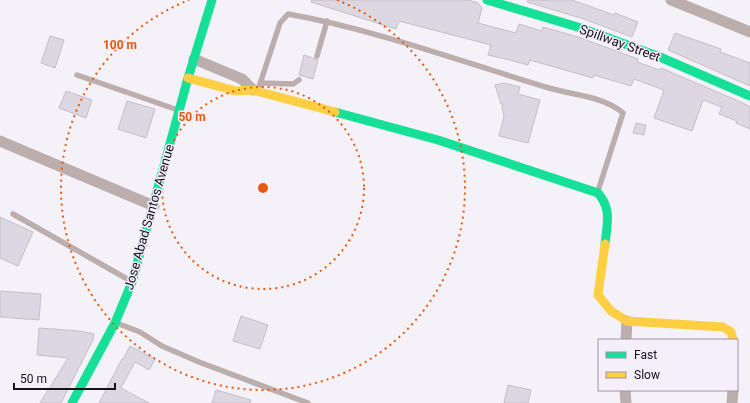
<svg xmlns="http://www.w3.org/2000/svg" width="750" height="403" viewBox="0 0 750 403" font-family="Roboto,sans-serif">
<rect width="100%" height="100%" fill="#f5f1f8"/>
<g fill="#dcd7e0" stroke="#c4bec8">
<path d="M312,0H468L478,3L482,8L478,23L516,33L519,24L542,31L543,27L578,37L638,59L637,62L659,70L661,68L743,103L750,107V129L736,123L737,121L719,114L722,107L703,100L692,131L654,118L664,90L634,79L631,86L594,75L593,78L530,60L528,65L510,60L488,55L491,45L399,21L396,29L311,2Z"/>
<path d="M528,0H572L614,15L615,13L638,22L632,37L584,19L527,2Z"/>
<path d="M675,33L721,49L720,52L750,63V86L668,50Z"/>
<path d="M50,36L64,40L55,68L41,63Z"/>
<path d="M304,55L318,60L313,79L299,75Z"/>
<path d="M504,83L520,87L518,94L540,100L528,143L499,136L504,116L502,108L503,104H501L495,85Z"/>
<path d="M66,91L92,100L86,118L59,108Z"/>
<path d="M127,101L155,109L146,138L118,129Z"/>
<path d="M636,123L646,125L644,135L633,133Z"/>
<path d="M0,217L33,232L18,266L0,258Z"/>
<path d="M0,291L41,294L39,320L0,317Z"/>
<path d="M241,316L268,325L260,349L233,341Z"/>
<path d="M39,328L80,331L94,334L93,340L61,403H40L68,358L37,355Z"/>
<path d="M130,346L155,359L149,370L135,362L121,388L149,403H99L122,359H123Z"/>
<path d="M508,385L531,390L528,403H504Z"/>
<path d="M216,390L251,400L250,403H212Z"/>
</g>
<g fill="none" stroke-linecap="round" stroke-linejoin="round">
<g stroke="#bbaead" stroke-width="5.5">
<path d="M317,56L327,21"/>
<path d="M77,75L175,109"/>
<path d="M261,83L293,84L299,80"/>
<path d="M258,90L280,23L288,14C377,30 462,62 549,88C572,95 604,96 623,113L598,191"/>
<path d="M13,214L129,280"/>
<path d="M119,324L140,332L162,346L199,362L308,403"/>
</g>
<g stroke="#bbaead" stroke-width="11">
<path d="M671,0L750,32"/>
<path d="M194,59L242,79L253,90"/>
<path d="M0,141L154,206"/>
<path d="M626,340L627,321"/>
<path d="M625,390L626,403"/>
<path d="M732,403L733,390"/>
</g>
<g stroke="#16e098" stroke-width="9">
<path d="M487,0L581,28L660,57L750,96"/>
<path d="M335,112L438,140L598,193C612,209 607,224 605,244"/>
<path d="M72,403L115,323L132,282L188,78L212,0"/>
</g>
<g stroke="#ffcf43" stroke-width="9">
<path d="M188,78L236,91L253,90L335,112"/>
<path d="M605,244L598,295L611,311L627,321L723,327L731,332L733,340"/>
</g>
</g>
<g fill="none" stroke="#e8590c" stroke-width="2" stroke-dasharray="2 4">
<circle cx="263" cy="188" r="101"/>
<path d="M337 0A202 202 0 1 1 189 0"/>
</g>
<g text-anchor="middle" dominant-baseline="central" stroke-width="3" stroke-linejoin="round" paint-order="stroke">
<g font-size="13" fill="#17111c" stroke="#f5eefb">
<text transform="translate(620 43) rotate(20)">Spillway Street</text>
<text transform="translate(149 217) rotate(-74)">Jose Abad Santos Avenue</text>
</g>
</g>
<circle cx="263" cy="188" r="6" fill="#e8590c" stroke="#f5eefb" stroke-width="2"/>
<g font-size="12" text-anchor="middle" font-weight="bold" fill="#e8590c" stroke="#f5eefb" stroke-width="3" stroke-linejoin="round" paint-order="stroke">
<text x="120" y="49">100 m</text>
<text x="192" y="121">50 m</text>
</g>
<rect x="598" y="339" width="140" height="52" fill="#f5eefb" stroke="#9c96a2"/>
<rect x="606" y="352" width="20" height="6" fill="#16e098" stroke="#9c96a2"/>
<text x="634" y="359" font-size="12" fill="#17111c">Fast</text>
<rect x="606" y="372" width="20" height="6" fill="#ffcf43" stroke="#9c96a2"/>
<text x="634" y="379" font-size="12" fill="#17111c">Slow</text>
<path d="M14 383v6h101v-6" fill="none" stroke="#17111c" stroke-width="2"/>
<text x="20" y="383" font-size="12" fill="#17111c" stroke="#f5eefb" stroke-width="3" paint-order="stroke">50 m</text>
</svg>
